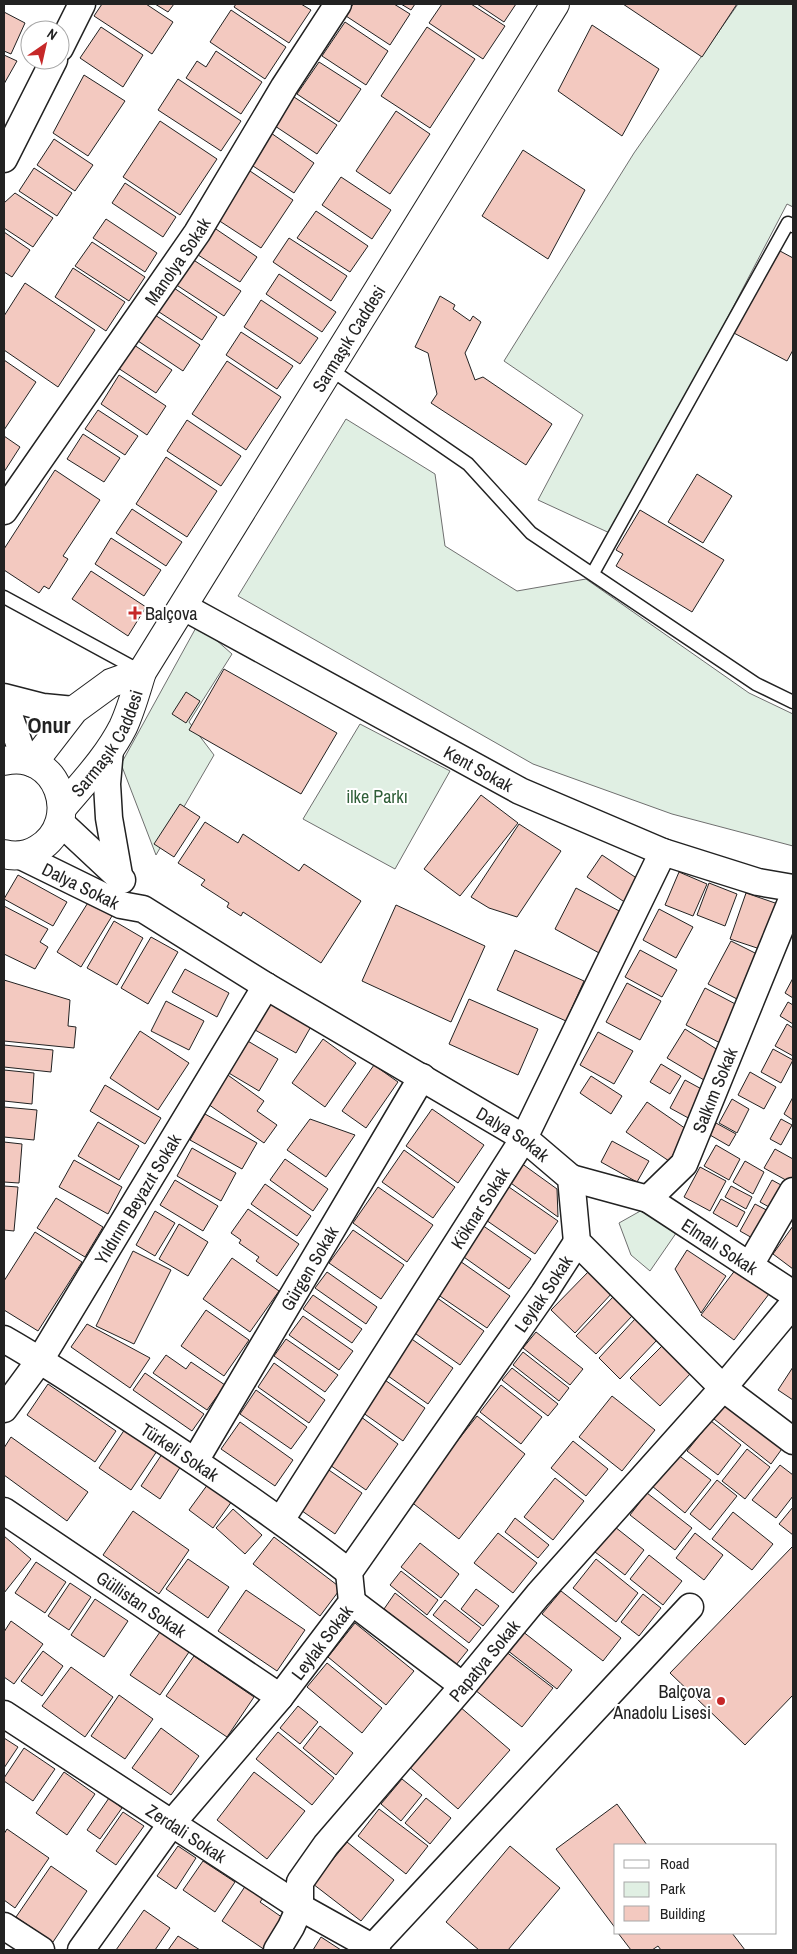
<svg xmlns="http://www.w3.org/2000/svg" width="797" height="1954" viewBox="0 0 797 1954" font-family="'Archivo Narrow',sans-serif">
<rect width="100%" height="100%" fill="#fff"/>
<g fill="#e0efe3" stroke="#6f6f6f">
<path d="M738,4H793V207L787,204L614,535L538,500L583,415L504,361L634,153Z"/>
<path d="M346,419L435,474L445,546L517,591L586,579L749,693L793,714V846L672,814L533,764L238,596Z"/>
<path d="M198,624L232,654L189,722L214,755L156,855L121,764Z"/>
<path d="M360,724L450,771L395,869L303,819Z"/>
<path d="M651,1205L681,1226L650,1271L631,1255L619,1223Z"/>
</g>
<g fill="#f3c9c0" stroke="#222">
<path d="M102,4H146L173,22L152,54L94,16Z"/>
<path d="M155,4H174L168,12Z"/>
<path d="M236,4H301L311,10L289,43L234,7Z"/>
<path d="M353,4H394L410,14L390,45L346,16Z"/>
<path d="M401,4H415L411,10Z"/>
<path d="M442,4H471L505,26L483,59L429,23Z"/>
<path d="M477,4H516L504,22Z"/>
<path d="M623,4H737L702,57Z"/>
<path d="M231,10L286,47L265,79L210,42Z"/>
<path d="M4,12L25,23L11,54L4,51Z"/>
<path d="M345,22L388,51L366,85L322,56Z"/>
<path d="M592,25L659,69L622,136L558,91Z"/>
<path d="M101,27L143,55L123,87L80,58Z"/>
<path d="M427,27L475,59L430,128L381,96Z"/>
<path d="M216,51L262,82L241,114L186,78L197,61L206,67Z"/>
<path d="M4,55L17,61L4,84Z"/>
<path d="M319,62L361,89L339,122L297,94Z"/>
<path d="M84,75L125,101L88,156L53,133Z"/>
<path d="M178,79L241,121L221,151L158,110Z"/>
<path d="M294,97L337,125L317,154L275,126Z"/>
<path d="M396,111L430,134L390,194L356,171Z"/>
<path d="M160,121L217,159L180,215L123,177Z"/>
<path d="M271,133L314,163L294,193L250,164Z"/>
<path d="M54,139L93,165L75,191L37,165Z"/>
<path d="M523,150L585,190L548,259L482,216Z"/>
<path d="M34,168L72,193L57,216L19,191Z"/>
<path d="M247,169L293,200L261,248L215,218Z"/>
<path d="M341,177L391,210L372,239L322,205Z"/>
<path d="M125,183L176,217L163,237L112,203Z"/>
<path d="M15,193L53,218L33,247L4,228V203Z"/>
<path d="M316,211L368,246L350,272L297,238Z"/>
<path d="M106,219L157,253L145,272L93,238Z"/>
<path d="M213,227L257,257L240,282L195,253Z"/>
<path d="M4,232L30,250L12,277L4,272Z"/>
<path d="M289,238L347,276L331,301L273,262Z"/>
<path d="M92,242L145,277L129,301L75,266Z"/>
<path d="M780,251L793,258V350L787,361L732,332Z"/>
<path d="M192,259L241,291L224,316L175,284Z"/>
<path d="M73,268L125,302L106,331L55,297Z"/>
<path d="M279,274L336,312L322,332L266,294Z"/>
<path d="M25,283L95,330L58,387L4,350V316Z"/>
<path d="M171,286L217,317L202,340L156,310Z"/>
<path d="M440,296L455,305L453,309L470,321L473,316L481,322L465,353L475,380L483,377L552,424L526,465L431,403L437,394L428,353L415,347Z"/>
<path d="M261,300L318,338L300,364L244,327Z"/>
<path d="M152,313L200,345L183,371L135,339Z"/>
<path d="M241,332L293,366L277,389L226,355Z"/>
<path d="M134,345L172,370L156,393L118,368Z"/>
<path d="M4,360L36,382L4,430Z"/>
<path d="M227,361L281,397L246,450L192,414Z"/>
<path d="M119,375L166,406L147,435L101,404Z"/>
<path d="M98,410L138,436L125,455L85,429Z"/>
<path d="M187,420L241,456L221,486L167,451Z"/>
<path d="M83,434L120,458L104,482L67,459Z"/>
<path d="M4,436L20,447L4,472Z"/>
<path d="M166,457L217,491L187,537L136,504Z"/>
<path d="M55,470L100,500L63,556L68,559L49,589L44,586L39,593L4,570V549Z"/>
<path d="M697,474L732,496L703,543L668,522Z"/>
<path d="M132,509L182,542L166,566L116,533Z"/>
<path d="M640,510L724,560L692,612L616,566L623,554L616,550Z"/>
<path d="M111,538L161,570L144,596L95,564Z"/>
<path d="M91,571L146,607L128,636L72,599Z"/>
<path d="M224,669L337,733L301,794L189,730Z"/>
<path d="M186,692L200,701L186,723L172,714Z"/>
<path d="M481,795L518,823L460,896L424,869Z"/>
<path d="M180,804L200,817L174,857L154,844Z"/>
<path d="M205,822L238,843L243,834L299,871L304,864L361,901L321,963L243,912L241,916L227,907L229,903L201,885L205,880L178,863Z"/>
<path d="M519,824L561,851L517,917L489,908L471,897Z"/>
<path d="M602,855L641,881L626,903L587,877Z"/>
<path d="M679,872L707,884L693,916L665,905Z"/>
<path d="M18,875L67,902L53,926L4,899Z"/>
<path d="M709,883L737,894L725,926L697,915Z"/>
<path d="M576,888L623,913L601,954L555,929Z"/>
<path d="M746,893L781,905L766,951L730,939Z"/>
<path d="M89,901L112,916L81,967L57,952Z"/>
<path d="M396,905L485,946L451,1022L362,981Z"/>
<path d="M4,906L48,929L40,942L48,947L35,969L4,954Z"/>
<path d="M659,909L693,927L676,958L643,940Z"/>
<path d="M114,921L143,938L117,985L87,968Z"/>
<path d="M151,937L178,952L148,1004L121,988Z"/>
<path d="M731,941L759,955L737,999L708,984Z"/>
<path d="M515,950L584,981L566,1021L497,990Z"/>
<path d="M640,950L677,970L662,997L625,977Z"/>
<path d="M185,969L229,993L217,1017L172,992Z"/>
<path d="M793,978V998L785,993Z"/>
<path d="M4,980L70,1000L68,1026L76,1027L74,1048L4,1041Z"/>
<path d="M627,983L661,1001L640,1040L606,1022Z"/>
<path d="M705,988L741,1007L722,1044L686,1025Z"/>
<path d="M265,996L313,1023L296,1053L248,1026Z"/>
<path d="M469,999L538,1029L518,1075L449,1044Z"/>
<path d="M166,1001L204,1021L189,1050L151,1031Z"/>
<path d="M788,1002L793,1005V1024L780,1016Z"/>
<path d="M787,1024L793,1028V1056L775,1046Z"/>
<path d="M685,1029L721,1052L704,1080L667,1058Z"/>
<path d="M140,1031L189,1063L158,1110L110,1078Z"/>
<path d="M598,1032L633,1051L614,1084L580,1065Z"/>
<path d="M241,1037L278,1059L259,1091L222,1069Z"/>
<path d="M323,1039L356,1063L325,1107L292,1083Z"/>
<path d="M4,1045L53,1050L51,1072L4,1067Z"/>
<path d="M773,1049L793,1060L781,1083L761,1072Z"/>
<path d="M661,1064L681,1076L670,1094L650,1082Z"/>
<path d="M374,1065L398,1082L366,1128L342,1111Z"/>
<path d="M4,1070L34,1073L32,1104L4,1101Z"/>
<path d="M750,1072L776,1087L764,1109L738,1095Z"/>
<path d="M225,1073L264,1101L257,1111L277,1125L264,1143L205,1102Z"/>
<path d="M591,1076L622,1096L611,1114L580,1093Z"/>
<path d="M685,1080L707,1092L692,1120L670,1108Z"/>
<path d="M105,1085L161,1118L145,1144L90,1111Z"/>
<path d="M793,1097V1120L784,1114Z"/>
<path d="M732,1099L749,1109L737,1133L719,1123Z"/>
<path d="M647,1102L689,1131L669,1161L626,1132Z"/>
<path d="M4,1107L37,1110L34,1140L4,1137Z"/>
<path d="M432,1109L484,1145L458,1183L406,1146Z"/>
<path d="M205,1114L257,1143L242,1169L190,1140Z"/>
<path d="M310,1119L355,1135L326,1177L287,1150Z"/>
<path d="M781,1119L792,1125L781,1145L770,1139Z"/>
<path d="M98,1122L139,1146L119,1180L78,1156Z"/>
<path d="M716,1123L736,1134L729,1146L710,1135Z"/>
<path d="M612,1141L649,1161L637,1182L601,1162Z"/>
<path d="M4,1142L22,1144L19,1183L4,1182Z"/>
<path d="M716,1145L740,1159L729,1180L704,1166Z"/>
<path d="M192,1148L236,1173L221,1201L177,1176Z"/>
<path d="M775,1149L793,1159V1184L764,1168Z"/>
<path d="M404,1150L455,1187L433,1218L382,1182Z"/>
<path d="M285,1159L328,1189L313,1211L270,1180Z"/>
<path d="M74,1160L122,1187L108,1214L59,1187Z"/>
<path d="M745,1161L764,1172L753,1194L733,1182Z"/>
<path d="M521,1163L557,1189L558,1217L508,1181Z"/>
<path d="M700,1167L726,1181L710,1211L684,1197Z"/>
<path d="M175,1180L218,1206L203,1231L160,1205Z"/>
<path d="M772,1180L790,1190L778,1212L760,1202Z"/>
<path d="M265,1184L311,1216L297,1236L251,1204Z"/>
<path d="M506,1185L558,1221L535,1254L483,1218Z"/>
<path d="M4,1186L18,1187L14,1231L4,1230Z"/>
<path d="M731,1186L752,1197L746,1209L725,1197Z"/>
<path d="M378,1187L433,1225L407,1262L353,1223Z"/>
<path d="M56,1198L103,1227L85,1257L37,1228Z"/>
<path d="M721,1199L745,1212L737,1227L713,1213Z"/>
<path d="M755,1204L776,1215L761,1243L740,1231Z"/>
<path d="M248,1209L299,1244L277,1276L256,1261L259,1257L239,1243L241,1240L231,1233Z"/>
<path d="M155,1211L175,1223L155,1256L136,1245Z"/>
<path d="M179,1224L208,1242L188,1276L159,1259Z"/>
<path d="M482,1225L531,1259L509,1289L461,1255Z"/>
<path d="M793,1226V1269L773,1254Z"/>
<path d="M353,1230L404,1265L381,1299L329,1263Z"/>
<path d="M35,1232L82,1262L38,1331L4,1310V1281Z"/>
<path d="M687,1250L726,1276L701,1313L675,1269Z"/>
<path d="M133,1251L171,1270L134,1344L96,1326Z"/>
<path d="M232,1258L279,1291L250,1332L203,1299Z"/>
<path d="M457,1259L510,1296L487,1328L434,1292Z"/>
<path d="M736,1269L769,1294L734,1340L701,1315Z"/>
<path d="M590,1270L613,1292L575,1333L551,1310Z"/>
<path d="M327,1272L377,1307L366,1324L315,1288Z"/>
<path d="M313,1295L362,1329L352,1343L303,1309Z"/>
<path d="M433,1295L484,1331L460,1365L409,1329Z"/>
<path d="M613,1297L633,1315L596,1354L576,1336Z"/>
<path d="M206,1310L249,1340L224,1376L181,1346Z"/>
<path d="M303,1316L353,1351L339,1370L289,1335Z"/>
<path d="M635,1319L657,1340L620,1379L599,1358Z"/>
<path d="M87,1324L150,1358L130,1388L71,1347Z"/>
<path d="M536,1332L583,1369L570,1385L523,1348Z"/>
<path d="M406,1335L453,1368L428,1404L381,1371Z"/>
<path d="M286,1339L338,1375L325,1392L274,1356Z"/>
<path d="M662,1346L691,1373L660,1406L630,1378Z"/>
<path d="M523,1352L569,1388L559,1401L513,1365Z"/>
<path d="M166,1355L186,1369L191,1362L225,1385L207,1410L153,1373Z"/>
<path d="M274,1363L325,1400L309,1423L258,1387Z"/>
<path d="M793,1367V1400L778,1390Z"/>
<path d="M512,1368L558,1404L548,1416L502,1380Z"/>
<path d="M145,1373L204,1414L192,1431L133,1390Z"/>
<path d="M382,1378L425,1408L403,1441L359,1410Z"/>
<path d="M48,1384L116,1431L95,1462L27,1415Z"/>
<path d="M501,1385L542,1417L521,1444L480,1412Z"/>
<path d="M256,1390L307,1427L291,1449L240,1414Z"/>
<path d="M612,1396L655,1430L622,1471L579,1437Z"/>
<path d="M728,1402L784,1446L771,1464L714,1419Z"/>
<path d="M357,1414L398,1444L366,1490L324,1461Z"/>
<path d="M477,1416L525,1454L459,1539L410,1501Z"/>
<path d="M711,1421L741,1445L718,1475L687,1451Z"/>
<path d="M240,1422L293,1460L275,1486L221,1449Z"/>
<path d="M125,1429L157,1451L131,1490L99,1468Z"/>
<path d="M11,1437L88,1492L67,1521L4,1475V1448Z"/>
<path d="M573,1441L608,1469L586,1496L551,1468Z"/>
<path d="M747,1449L770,1467L745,1499L722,1481Z"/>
<path d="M162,1454L181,1466L160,1499L141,1486Z"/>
<path d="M677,1454L711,1480L685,1513L652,1486Z"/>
<path d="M780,1465L793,1475V1496L776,1518L752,1500Z"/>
<path d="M323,1466L362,1493L335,1534L295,1506Z"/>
<path d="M555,1478L584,1501L553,1540L524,1517Z"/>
<path d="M717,1480L737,1496L710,1530L690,1514Z"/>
<path d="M208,1484L232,1501L213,1528L189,1510Z"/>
<path d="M647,1493L692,1528L675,1550L630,1515Z"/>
<path d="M793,1507V1535L779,1524Z"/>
<path d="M233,1509L262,1535L245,1554L216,1528Z"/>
<path d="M133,1511L189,1550L159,1594L103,1555Z"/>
<path d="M733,1512L773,1544L752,1570L712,1539Z"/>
<path d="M515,1518L549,1545L538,1558L505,1532Z"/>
<path d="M615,1527L644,1550L625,1575L595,1552Z"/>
<path d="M498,1533L537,1563L513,1593L474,1563Z"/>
<path d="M695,1533L723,1555L704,1580L676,1558Z"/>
<path d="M4,1536L31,1559L4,1593Z"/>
<path d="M274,1537L341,1588L320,1616L253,1564Z"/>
<path d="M420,1543L459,1574L441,1598L401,1567Z"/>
<path d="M793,1546V1695L745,1745L670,1673Z"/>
<path d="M649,1555L682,1581L663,1605L630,1579Z"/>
<path d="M188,1559L229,1587L208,1618L166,1589Z"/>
<path d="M596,1559L638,1593L616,1622L573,1588Z"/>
<path d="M36,1562L66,1582L45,1613L15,1593Z"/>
<path d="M401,1571L438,1600L427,1615L390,1585Z"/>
<path d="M70,1583L91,1597L69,1630L48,1616Z"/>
<path d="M476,1589L499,1606L483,1626L461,1609Z"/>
<path d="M246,1590L305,1630L277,1671L218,1631Z"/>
<path d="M561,1591L621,1638L603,1661L542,1614Z"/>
<path d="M395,1593L468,1650L456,1665L384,1609Z"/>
<path d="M643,1594L661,1608L639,1636L621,1622Z"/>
<path d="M95,1599L128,1621L104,1657L71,1635Z"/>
<path d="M445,1600L481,1628L469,1643L433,1615Z"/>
<path d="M11,1621L43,1644L14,1684L4,1677V1632Z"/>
<path d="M355,1623L414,1671L386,1705L328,1657Z"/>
<path d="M522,1631L572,1670L557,1689L507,1650Z"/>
<path d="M160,1632L189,1652L160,1695L130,1675Z"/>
<path d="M43,1651L63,1666L42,1696L21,1681Z"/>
<path d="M505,1651L553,1688L522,1727L475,1690Z"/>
<path d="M194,1656L254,1697L227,1737L166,1696Z"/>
<path d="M327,1663L382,1708L362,1733L307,1687Z"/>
<path d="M71,1667L113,1697L85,1737L42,1706Z"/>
<path d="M119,1695L153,1719L125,1759L91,1736Z"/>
<path d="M298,1706L318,1722L300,1744L280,1728Z"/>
<path d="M459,1706L510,1750L458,1809L407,1765Z"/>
<path d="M320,1726L353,1753L336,1775L303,1748Z"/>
<path d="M161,1728L199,1756L171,1795L132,1768Z"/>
<path d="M278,1732L334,1778L312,1805L256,1759Z"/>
<path d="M4,1738L18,1747L4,1768Z"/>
<path d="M24,1748L55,1769L33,1801L4,1781V1778Z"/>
<path d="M64,1772L95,1794L67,1835L36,1813Z"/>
<path d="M254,1772L305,1811L267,1859L217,1820Z"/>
<path d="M402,1779L422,1795L401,1821L381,1804Z"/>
<path d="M109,1798L122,1808L100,1839L87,1830Z"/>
<path d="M426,1798L451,1818L430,1844L405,1823Z"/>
<path d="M617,1804L647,1845H616V1929L556,1849Z"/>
<path d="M379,1809L428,1846L406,1874L358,1836Z"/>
<path d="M123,1812L144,1826L116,1865L96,1851Z"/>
<path d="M7,1829L49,1858L15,1908L4,1900V1834Z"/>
<path d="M347,1842L394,1880L361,1921L313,1884Z"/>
<path d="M178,1846L196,1858L176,1889L157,1876Z"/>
<path d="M510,1846L560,1888L508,1950H479L446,1922Z"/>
<path d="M203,1861L235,1882L215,1912L183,1890Z"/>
<path d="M51,1866L87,1891L53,1942L16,1917Z"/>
<path d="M246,1885L264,1897L260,1902L286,1920L265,1950L222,1921Z"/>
<path d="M144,1910L170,1928L155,1950H116Z"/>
<path d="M618,1933H732L745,1950H661L658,1946L652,1950H631Z"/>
<path d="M178,1936L200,1950H168Z"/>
<path d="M321,1937L341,1950H313Z"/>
</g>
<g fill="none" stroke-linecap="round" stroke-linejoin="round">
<g stroke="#222" stroke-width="15">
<g id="lane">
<path d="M330,369L468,464L531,533L756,684L793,702"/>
<path d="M593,573L788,223L793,226"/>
<path d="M4,597L140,671"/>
</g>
</g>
<g stroke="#222" stroke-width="29">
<g id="street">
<path d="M60,48L82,4"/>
<path d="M4,159L54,60"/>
<path id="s1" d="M4,511L197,233L284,87L338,4"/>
<path id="s2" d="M184,607L520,791L663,852L758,882L793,888"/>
<path d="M4,697L43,707L74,710"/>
<path d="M4,701L25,760"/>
<path d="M110,749L107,784L109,818L119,875"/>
<path d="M60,822L122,880"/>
<path id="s3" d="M19,855L121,905L143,909L266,986L524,1138L571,1178L577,1242L723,1388L793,1441"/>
<path id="s4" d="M571,1178L648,1199L684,1164L793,897"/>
<path id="s5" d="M648,1199L793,1294"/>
<path d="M750,1265L793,1191"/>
<path id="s6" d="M4,1339C48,1364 90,1392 132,1420C206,1468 279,1518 349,1572"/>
<path id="s7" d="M4,1409L40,1360L266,986"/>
<path id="s8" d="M195,1461L422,1077"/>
<path id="s9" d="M4,1511L280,1697"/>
<path id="s10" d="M281,1520L524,1138L663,852"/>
<path d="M352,1602L463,1686"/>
<path id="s11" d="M4,1714L300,1907L377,1950"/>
<path d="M4,1926L41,1950"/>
<path d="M373,1947L690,1607"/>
<path id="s12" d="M81,1950L172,1823L280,1697L352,1602L349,1572L544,1293L577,1242"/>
<path id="s13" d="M277,1950L291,1927L300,1907V1882L326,1845L463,1686L538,1595L723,1388L793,1304"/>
</g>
</g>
<g stroke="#222" stroke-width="30">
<g id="secondary">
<path d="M4,761C57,748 84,821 38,849C28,855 15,857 4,854"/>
<path d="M33,763L74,710L111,683L142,672"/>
<path id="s14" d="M62,808C83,783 108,757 123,727C131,710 136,691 142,672L555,4"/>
</g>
</g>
<use href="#lane" stroke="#fff" stroke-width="12"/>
<use href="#street" stroke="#fff" stroke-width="26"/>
<use href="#secondary" stroke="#fff" stroke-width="28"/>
</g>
<g fill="#c62828" stroke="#fff" stroke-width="2">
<path d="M132.5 605.5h5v5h5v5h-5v5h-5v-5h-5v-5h5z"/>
<circle cx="721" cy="1701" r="5"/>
</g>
<g text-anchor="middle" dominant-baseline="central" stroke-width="4" stroke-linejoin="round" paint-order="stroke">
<g font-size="18" fill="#222" stroke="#fff">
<text stroke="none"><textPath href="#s1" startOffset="304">Manolya Sokak</textPath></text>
<text stroke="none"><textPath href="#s14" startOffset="552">Sarmaşık Caddesi</textPath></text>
<text stroke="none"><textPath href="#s14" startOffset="80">Sarmaşık Caddesi</textPath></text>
<text stroke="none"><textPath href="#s2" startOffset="336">Kent Sokak</textPath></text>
<text stroke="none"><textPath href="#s3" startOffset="69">Dalya Sokak</textPath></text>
<text stroke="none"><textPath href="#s4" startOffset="210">Salkım Sokak</textPath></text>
<text stroke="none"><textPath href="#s3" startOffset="569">Dalya Sokak</textPath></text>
<text stroke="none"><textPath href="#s7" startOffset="249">Yıldırım Beyazıt Sokak</textPath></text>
<text stroke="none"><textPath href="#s10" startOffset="370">Köknar Sokak</textPath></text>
<text stroke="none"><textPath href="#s5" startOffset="86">Elmalı Sokak</textPath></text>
<text stroke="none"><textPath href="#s8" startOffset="224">Gürgen Sokak</textPath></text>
<text stroke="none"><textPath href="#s12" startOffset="811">Leylak Sokak</textPath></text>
<text stroke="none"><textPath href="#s6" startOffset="209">Türkeli Sokak</textPath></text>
<text stroke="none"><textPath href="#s9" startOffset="166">Güllistan Sokak</textPath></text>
<text stroke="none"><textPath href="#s12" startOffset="391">Leylak Sokak</textPath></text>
<text stroke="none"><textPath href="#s13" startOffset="362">Papatya Sokak</textPath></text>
<text stroke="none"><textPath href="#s11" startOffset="218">Zerdali Sokak</textPath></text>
</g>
<g font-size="18" fill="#222" stroke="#fff" text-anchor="start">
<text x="145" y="613">Balçova</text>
<text x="711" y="1691" text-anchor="end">Balçova<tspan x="711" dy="21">Anadolu Lisesi</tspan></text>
</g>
<g font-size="18" fill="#2f5e38" stroke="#fff">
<text x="377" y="796">ilke Parkı</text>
</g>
<g font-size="22" font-weight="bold" fill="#222" stroke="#fff">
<text x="49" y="725">Onur</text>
</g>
</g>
<rect width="797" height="1954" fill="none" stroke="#222222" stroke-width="10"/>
<rect x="614" y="1844" width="162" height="90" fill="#ffffff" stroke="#a7a7a7"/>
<rect x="624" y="1860" width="25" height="8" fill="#ffffff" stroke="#a7a7a7"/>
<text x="660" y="1869" font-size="15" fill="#222222">Road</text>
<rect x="624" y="1882" width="25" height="15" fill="#e0efe3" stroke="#a7a7a7"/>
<text x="660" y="1894" font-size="15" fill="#222222">Park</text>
<rect x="624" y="1906" width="25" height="15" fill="#f3c9c0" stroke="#a7a7a7"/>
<text x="660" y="1919" font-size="15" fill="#222222">Building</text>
<g transform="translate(45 45) rotate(34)"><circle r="24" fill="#ffffff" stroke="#a7a7a7"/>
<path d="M0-4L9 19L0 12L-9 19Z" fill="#c62828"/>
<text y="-8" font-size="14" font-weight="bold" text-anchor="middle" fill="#222222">N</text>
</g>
</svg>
